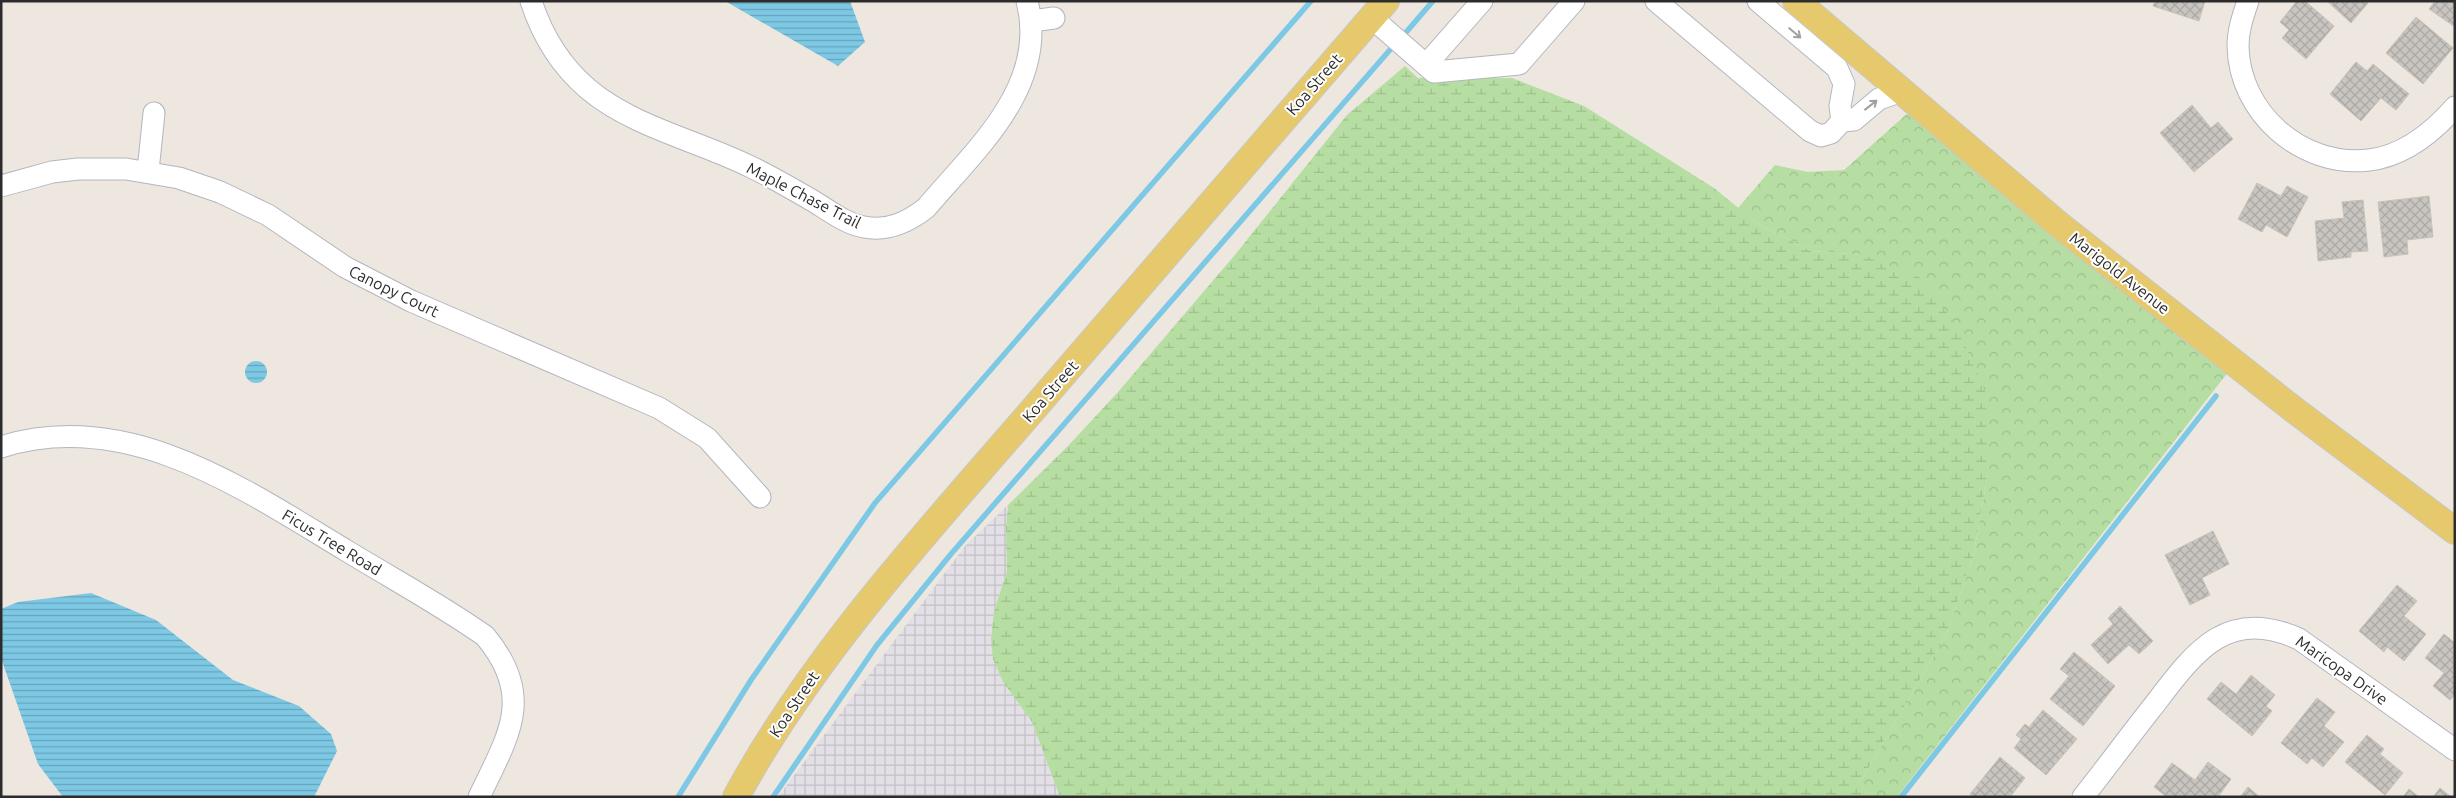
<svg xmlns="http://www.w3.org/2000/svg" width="2456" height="798" viewBox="0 0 2456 798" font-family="Ubuntu,sans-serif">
<defs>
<pattern id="industrial-grid" width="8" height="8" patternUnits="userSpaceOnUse" patternTransform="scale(1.25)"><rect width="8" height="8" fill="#e2e0e6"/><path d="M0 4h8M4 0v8" fill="none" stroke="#c2c0c5"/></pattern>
<pattern id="forest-crowns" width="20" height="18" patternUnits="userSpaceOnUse" patternTransform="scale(1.25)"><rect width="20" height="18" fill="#b6dea2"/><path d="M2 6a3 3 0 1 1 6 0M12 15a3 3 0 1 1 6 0" fill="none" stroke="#9dbf8c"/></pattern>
<pattern id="wetland-marsh" width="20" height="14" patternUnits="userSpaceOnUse" patternTransform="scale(1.25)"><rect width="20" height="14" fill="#b6dea2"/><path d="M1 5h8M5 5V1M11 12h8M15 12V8" fill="none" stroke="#9dbf8c"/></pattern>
<pattern id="water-rules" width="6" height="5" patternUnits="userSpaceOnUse" patternTransform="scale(1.25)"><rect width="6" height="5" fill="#7dc9e5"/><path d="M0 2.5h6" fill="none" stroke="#67a3ba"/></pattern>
<pattern id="building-cross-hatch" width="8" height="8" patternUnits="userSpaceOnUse" patternTransform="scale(1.25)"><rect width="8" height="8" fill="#c8c4bf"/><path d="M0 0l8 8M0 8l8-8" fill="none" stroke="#aca9a4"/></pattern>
</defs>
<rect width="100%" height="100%" fill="#ede7e0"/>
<path fill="url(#industrial-grid)" d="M1008,505L1006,527L1007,571L994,611L991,639L1003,682L1032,722L1060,797H778L965,546Z"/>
<path fill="url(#forest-crowns)" d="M1910,111L2229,371L1897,797H1868L1860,782L1946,635L1973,557L1988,473L1863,255L1811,251L1758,224L1738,208L1775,165L1808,172L1844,170Z"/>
<path fill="url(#wetland-marsh)" d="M1405,66L1418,78H1512L1584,106L1714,188L1758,224L1811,251L1863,255L1919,277L1955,323L1986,393L1988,473L1973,557L1946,635L1860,782L1868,797H1060L1032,722L1003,682L993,659L991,639L994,611L1007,571L1006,527L1008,505L1067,447L1118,392L1234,256L1347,115Z"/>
<g fill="url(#water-rules)">
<path d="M725,1H850L865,42L838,66Z"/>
<circle cx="256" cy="372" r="11"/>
<path d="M91,593L156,620L233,680L299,706L331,734L337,751L314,797H63L38,764L1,658V609L18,602Z"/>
</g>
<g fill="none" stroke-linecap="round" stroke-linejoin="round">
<g stroke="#7dc9e5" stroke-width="5.5">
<path d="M1402,37L1433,1"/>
<path d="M678,797L751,680L875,503L1311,1"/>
<path d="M773,797L877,645L951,554L1395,44"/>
<path d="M1901,797L2216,396"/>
</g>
</g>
<g fill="url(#building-cross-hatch)" stroke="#c8c3ba">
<path d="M2155,1H2205L2199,21L2153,6Z"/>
<path d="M2297,1H2305L2334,26L2306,59L2282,38L2289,30L2280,22Z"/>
<path d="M2327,1H2365L2368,3L2351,23Z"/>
<path d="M2435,1H2455V27L2429,9Z"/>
<path d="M2416,17L2453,48L2423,84L2386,53Z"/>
<path d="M2356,62L2367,71L2373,64L2409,94L2396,110L2381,98L2361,121L2330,94Z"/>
<path d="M2192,105L2211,128L2218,122L2233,139L2194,172L2160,133Z"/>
<path d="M2257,183L2281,196L2287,186L2308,197L2287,237L2266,225L2262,232L2238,219Z"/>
<path d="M2429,196L2433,237L2407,240L2408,254L2384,257L2378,202Z"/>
<path d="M2363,200L2368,251L2351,252V257L2318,261L2315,221L2344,218L2342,202Z"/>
<path d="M2213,531L2229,564L2202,578L2210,595L2190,605L2165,555Z"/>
<path d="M2397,585L2417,601L2404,616L2426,634L2404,661L2387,647L2384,652L2359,631Z"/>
<path d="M2120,606L2153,641L2139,654L2129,645L2108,664L2091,645L2113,624L2108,618Z"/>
<path d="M2444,634L2455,643V694L2450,700L2433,686L2444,673L2425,658Z"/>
<path d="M2074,652L2115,686L2083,726L2050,699L2069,676L2060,669Z"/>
<path d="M2251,675L2275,695L2266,706L2272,711L2252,736L2207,699L2221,682L2236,694Z"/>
<path d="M2317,698L2335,712L2324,726L2344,742L2323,767L2312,758L2307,764L2281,743Z"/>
<path d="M2043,710L2077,739L2046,775L2014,748L2021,739L2016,735L2025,724L2029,727Z"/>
<path d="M2367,735L2384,749L2380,754L2403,773L2385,795L2345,762Z"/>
<path d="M2000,757L2025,778L2010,797H1973L1970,794Z"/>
<path d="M2208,762L2231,779L2218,797H2167L2154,787L2172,763L2195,780Z"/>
<path d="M2248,787L2260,797H2240Z"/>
<path d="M2440,788L2451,797H2433Z"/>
<path d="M2409,789L2419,797H2403Z"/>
</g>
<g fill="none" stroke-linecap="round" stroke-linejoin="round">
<g stroke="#b3b6be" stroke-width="23">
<g id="minor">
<path d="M531,1C542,35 561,66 588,89C633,127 699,141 751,167C770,176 789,187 808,198C826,208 843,223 864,227C888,232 908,222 926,208C976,149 1049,86 1027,1"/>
<path d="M1656,1L1810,131L1821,136L1831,133L1842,121L1854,120L1879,99L1902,91"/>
<path d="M1758,1L1837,68L1844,84L1840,106L1842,121"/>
<path d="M2248,1C2243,16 2238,30 2238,46C2239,113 2302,168 2369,160C2403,156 2433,132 2455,107"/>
<path d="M1372,18L1434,72L1519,64L1574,1"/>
<path d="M1032,21L1054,18"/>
<path d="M1426,65L1482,1"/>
<path d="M148,171L154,113"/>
<path d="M1,186L52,172L78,169H126L179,178L220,192L268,215L345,267L411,301L659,408L707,438L760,497"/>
<path d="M1,447C127,407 244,489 347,551C393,579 441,605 485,636C536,697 508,736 479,797"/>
<path d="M2083,797C2106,768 2128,738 2151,709C2192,656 2224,605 2299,639L2455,750"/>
</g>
</g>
<g stroke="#c8c8c8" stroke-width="28">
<g id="major">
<path d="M1796,1L2058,224L2293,409L2455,531"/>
<path d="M736,797C812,657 921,539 1024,420C1145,281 1265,141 1386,1"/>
</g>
</g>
<use href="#minor" stroke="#fff" stroke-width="21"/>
<use href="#major" stroke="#e5c96c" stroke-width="26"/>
</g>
<defs><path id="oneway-shaft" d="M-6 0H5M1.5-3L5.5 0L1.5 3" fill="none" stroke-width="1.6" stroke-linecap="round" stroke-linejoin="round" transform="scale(1.25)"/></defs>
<g stroke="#a0a0a0">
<use href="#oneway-shaft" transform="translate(1795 33) rotate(40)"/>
<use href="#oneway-shaft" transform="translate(1871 105) rotate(-38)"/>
</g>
<g text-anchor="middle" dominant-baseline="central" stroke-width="4" stroke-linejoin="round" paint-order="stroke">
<g font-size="16" fill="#2c2c2c" stroke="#fff">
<text transform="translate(1314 84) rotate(-49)">Koa Street</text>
<text transform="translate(804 195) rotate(27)">Maple Chase Trail</text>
<text transform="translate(2120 273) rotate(38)">Marigold Avenue</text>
<text transform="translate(394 291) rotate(26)">Canopy Court</text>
<text transform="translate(1050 391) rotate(-49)">Koa Street</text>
<text transform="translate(332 542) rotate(31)">Ficus Tree Road</text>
<text transform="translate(2342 670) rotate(35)">Maricopa Drive</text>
<text transform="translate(794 704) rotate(-56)">Koa Street</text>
</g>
</g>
<rect width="2456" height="798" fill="none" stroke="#2c2c2c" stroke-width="5"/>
</svg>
